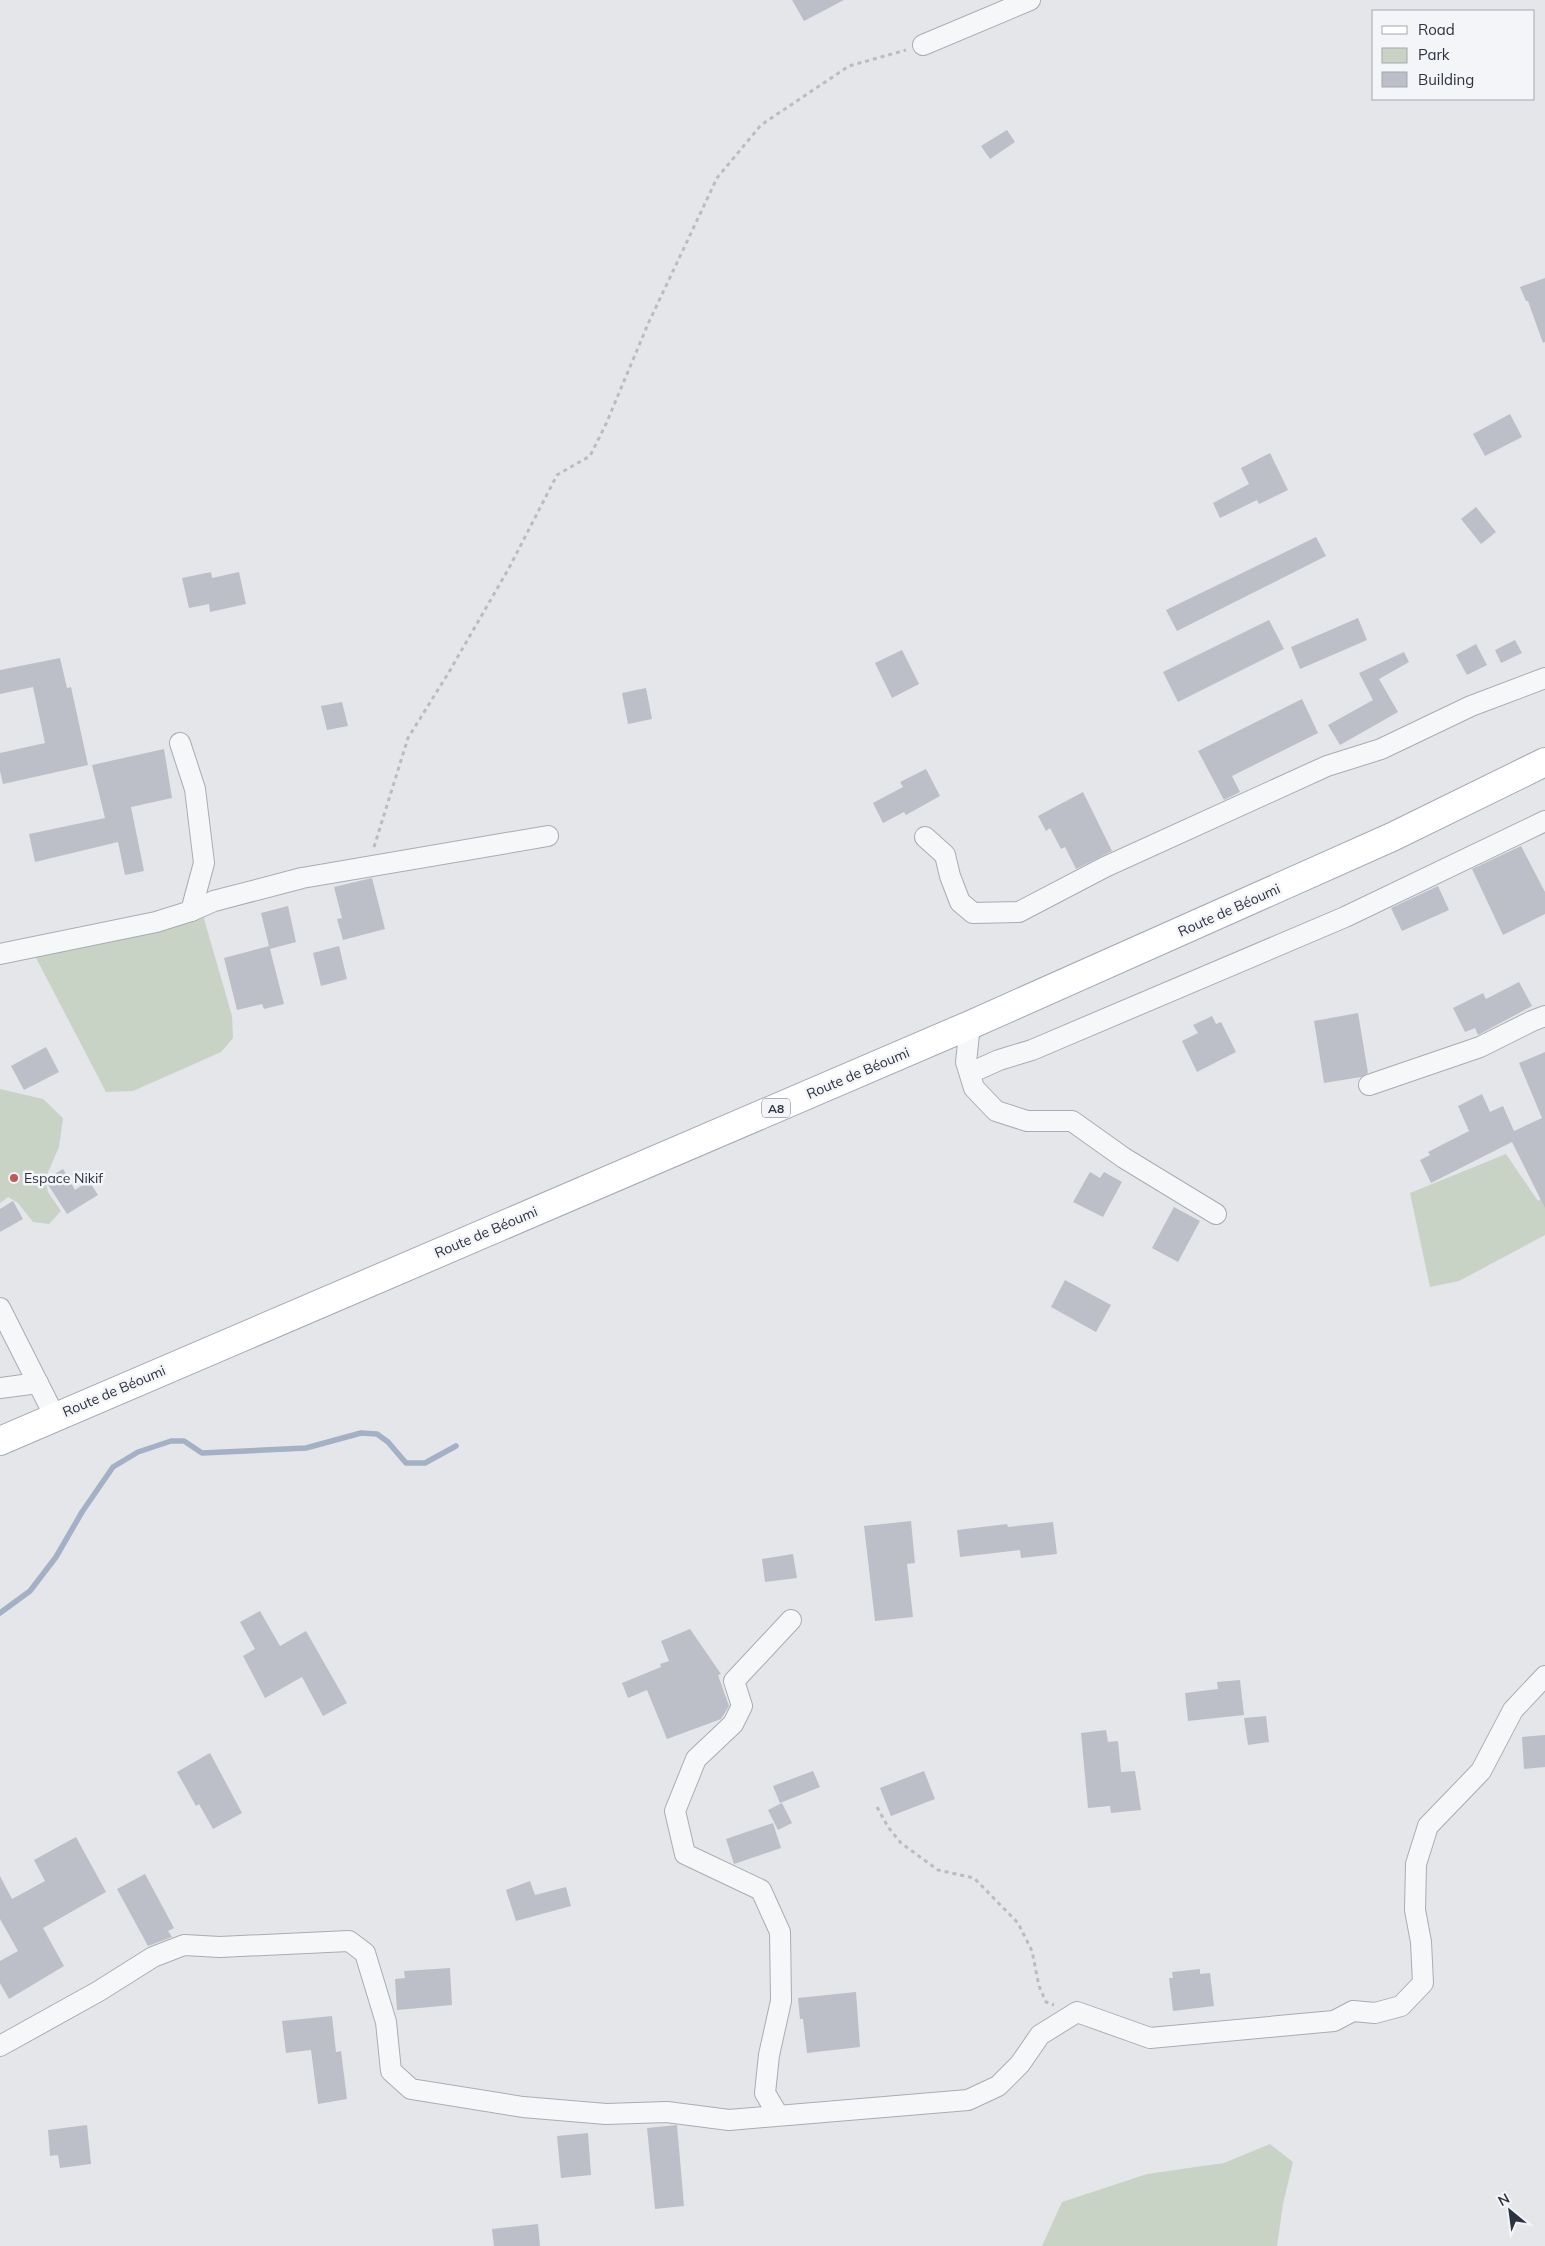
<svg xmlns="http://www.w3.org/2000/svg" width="1545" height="2246" viewBox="0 0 1545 2246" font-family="Mulish,sans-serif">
<rect width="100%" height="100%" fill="#e4e6ea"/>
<g fill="#c8d3c6">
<path d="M198,898L232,1016L233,1038L221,1052L133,1091L106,1092L34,954Z"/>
<path d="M0,1089L43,1099L63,1118L59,1147L45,1179L48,1192L61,1211L49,1224L33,1222L18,1203L8,1197L0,1203Z"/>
<path d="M1506,1154L1538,1201L1545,1196V1235L1459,1281L1430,1287L1410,1193Z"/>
<path d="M1270,2144L1293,2162L1283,2204L1277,2246H1042L1062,2202L1147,2174L1224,2163Z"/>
</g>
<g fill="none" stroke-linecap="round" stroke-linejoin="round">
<path stroke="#a3b0c6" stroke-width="5.5" d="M0,1613L30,1591L56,1557L82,1512L113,1467L138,1452L171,1441H184L202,1453L306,1448L361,1433L377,1434L388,1442L406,1463H425L456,1446"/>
</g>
<g fill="#bcbfc7">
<path d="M792,0H844L804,21Z"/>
<path d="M1007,130L1015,142L990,159L981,146Z"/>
<path d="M1545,278V342L1543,343L1528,301H1526L1520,287Z"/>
<path d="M1510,414L1522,437L1485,456L1473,434Z"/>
<path d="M1270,453L1288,490L1259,504L1257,500L1220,518L1213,503L1249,484L1241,468Z"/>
<path d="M1476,507L1496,532L1481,544L1461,519Z"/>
<path d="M1316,537L1326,556L1177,631L1166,610Z"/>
<path d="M211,572L212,578L239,572L246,604L210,612L209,604L189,608L182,578Z"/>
<path d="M1358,618L1367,640L1300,669L1291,647Z"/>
<path d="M1269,620L1284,649L1178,702L1163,672Z"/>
<path d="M1515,640L1522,653L1501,663L1495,650Z"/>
<path d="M1476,644L1487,665L1467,675L1456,655Z"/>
<path d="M902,650L919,684L892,698L875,663Z"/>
<path d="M1404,652L1409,662L1379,679L1398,712L1340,745L1328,725L1373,700L1359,673Z"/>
<path d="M60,658L67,688L71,687L88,765L3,784L0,771V753L45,743L33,687L0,694V670Z"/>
<path d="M646,688L652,719L628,724L622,693Z"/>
<path d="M1302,699L1318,733L1232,776L1240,792L1224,800L1198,751Z"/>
<path d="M342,702L348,726L327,730L321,706Z"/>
<path d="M164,749L172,798L131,807L144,871L125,875L118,842L35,862L29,834L105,818L92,765Z"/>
<path d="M926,769L940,796L906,815L904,812L883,823L873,803L903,787L900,782Z"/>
<path d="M1083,792L1112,851L1076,869L1065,847L1061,849L1050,828L1046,831L1038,816Z"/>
<path d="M1521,846L1545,892V914L1503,935L1472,869Z"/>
<path d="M372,878L385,929L343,940L337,919L342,918L334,887Z"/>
<path d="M1438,886L1449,910L1402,931L1391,908Z"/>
<path d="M288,906L296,942L270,949L284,1004L264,1009L262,1004L237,1010L224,958L269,946L261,913Z"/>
<path d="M339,946L347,979L321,986L313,953Z"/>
<path d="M1519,982L1532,1006L1478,1035L1475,1028L1465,1032L1453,1008L1483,993L1486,999Z"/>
<path d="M1358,1013L1368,1073L1361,1077L1324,1083L1314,1021Z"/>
<path d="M1212,1016L1216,1024L1221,1022L1236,1052L1197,1072L1182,1041L1198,1033L1193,1025Z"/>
<path d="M46,1047L59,1072L24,1090L11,1066Z"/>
<path d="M1545,1052V1208L1512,1142L1431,1183L1420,1160L1430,1155L1428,1152L1469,1131L1458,1106L1482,1094L1490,1112L1503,1106L1514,1131L1542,1118L1519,1063Z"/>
<path d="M63,1169L75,1190L89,1181L98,1195L67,1214L45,1180Z"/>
<path d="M1090,1172L1100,1178L1104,1172L1122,1182L1103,1217L1073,1202Z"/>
<path d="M13,1201L23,1219L0,1232V1209Z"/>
<path d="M1174,1207L1200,1221L1178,1262L1152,1248Z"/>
<path d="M1065,1280L1111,1305L1096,1332L1051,1307Z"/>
<path d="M911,1521L915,1563L907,1564L913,1617L875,1621L864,1526Z"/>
<path d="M1053,1522L1057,1554L1021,1558L1020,1550L960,1557L957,1530L1007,1524L1008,1527Z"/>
<path d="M793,1554L797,1578L765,1582L762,1559Z"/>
<path d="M260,1611L280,1646L306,1631L347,1703L323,1716L302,1677L265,1698L243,1656L255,1649L240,1622Z"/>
<path d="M690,1629L721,1674L718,1675L729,1706L721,1719L667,1739L647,1690L628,1698L622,1683L661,1667L660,1664L669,1661L661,1641Z"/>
<path d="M1240,1680L1244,1715L1188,1721L1185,1693L1218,1689L1217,1682Z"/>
<path d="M1266,1716L1269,1742L1248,1745L1244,1718Z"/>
<path d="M1106,1730L1108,1742L1118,1741L1121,1772L1135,1771L1141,1810L1111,1813L1110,1806L1088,1808L1081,1733Z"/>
<path d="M1545,1735V1767L1524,1769L1522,1737Z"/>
<path d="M210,1753L242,1813L213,1829L199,1804L196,1806L177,1772Z"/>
<path d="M813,1771L820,1787L780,1803L773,1786Z"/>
<path d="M924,1771L935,1799L891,1816L880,1788Z"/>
<path d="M782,1803L792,1823L778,1830L768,1810Z"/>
<path d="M773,1823L781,1848L734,1864L726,1839Z"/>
<path d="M76,1837L106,1892L43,1928L64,1966L9,1999L0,1983V1961L18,1951L0,1919V1876L12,1899L45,1881L34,1860Z"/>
<path d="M145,1874L174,1928L168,1931L172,1937L148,1946L117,1889Z"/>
<path d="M530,1881L535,1895L566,1887L571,1906L516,1921L506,1890Z"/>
<path d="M450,1968L452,2005L397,2010L395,1979L405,1978L404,1971Z"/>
<path d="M1200,1969V1974L1210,1973L1214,2006L1173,2011L1169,1978H1173L1172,1972Z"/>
<path d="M856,1992L860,2047L807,2053L803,2019H800L798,1998Z"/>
<path d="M332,2016L336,2052L341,2051L347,2099L318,2104L311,2050L286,2053L282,2021Z"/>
<path d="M87,2125L91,2164L60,2168L58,2155L50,2156L48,2130Z"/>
<path d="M677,2125L684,2206L655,2209L647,2128Z"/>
<path d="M588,2133L591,2175L561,2178L557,2136Z"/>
<path d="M538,2224L540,2246H494L492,2229Z"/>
</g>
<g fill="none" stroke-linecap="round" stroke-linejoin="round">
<g stroke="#a9acb4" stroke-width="22">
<g id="street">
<path d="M923,45L1030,0"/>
<path d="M925,837L945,855L950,876L960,902L973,913L1019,912L1105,867L1327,766L1381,749L1471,706L1545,678"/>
<path d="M191,911L214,901L302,878L548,836"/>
<path d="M0,954L156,922L191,911L204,863L195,789L180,743"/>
<path d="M970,1025L966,1062L974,1088L996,1111L1027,1121H1072L1124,1158L1216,1214"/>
<path d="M970,1073L999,1060L1032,1050L1345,917L1545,821"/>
<path d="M1369,1085L1480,1047L1532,1021L1545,1016"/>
<path d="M0,1308L55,1417"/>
<path d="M0,1388L38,1383"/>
<path d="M0,2046L99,1991L153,1957L184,1945L220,1947L349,1941L365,1953L386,2022L391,2071L411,2089L523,2107L606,2114L667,2112L729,2120L968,2100L998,2086L1020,2064L1040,2035L1077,2012L1150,2038L1334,2021L1353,2011L1375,2013L1401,2006L1423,1983L1421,1942L1415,1910L1416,1864L1428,1826L1481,1771L1513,1710L1545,1676"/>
<path d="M778,2115L765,2093L769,2055L781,2001L780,1932L761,1890L685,1854L675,1811L696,1759L733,1724L742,1706L734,1681L791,1620"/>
</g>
</g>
<g stroke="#a4a9b5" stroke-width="30">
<path id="primary" d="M0,1441L970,1025L1392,837L1545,762"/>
</g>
<g stroke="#babcc2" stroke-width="3" stroke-dasharray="4 4" stroke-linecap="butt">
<path d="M374,847L408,738L449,672L509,568L557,475L590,456L606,424L648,324L717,178L761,125L849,66L906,50"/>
<path d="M877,1807L888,1827L901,1843L938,1870L974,1878L1018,1923L1032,1951L1039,1986L1046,2002L1054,2005"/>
</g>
<use href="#street" stroke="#f6f7f9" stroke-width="20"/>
<use href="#primary" stroke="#fff" stroke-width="28"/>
</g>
<circle fill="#c1585c" stroke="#f4f5f8" stroke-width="2" cx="14" cy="1178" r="5"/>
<g text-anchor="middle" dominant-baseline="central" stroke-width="5" stroke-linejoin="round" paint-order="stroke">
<rect fill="#f4f5f8" stroke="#696c78" stroke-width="1" x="762" y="1098.5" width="28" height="19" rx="4"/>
<g font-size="12" font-weight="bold" fill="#2d3241">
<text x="776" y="1108">A8</text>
</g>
<g font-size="14" fill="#2d3241" stroke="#f4f5f8">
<text transform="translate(1229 910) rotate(-24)">Route de Béoumi</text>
<text transform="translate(858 1073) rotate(-23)">Route de Béoumi</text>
<text transform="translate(486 1232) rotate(-23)">Route de Béoumi</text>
<text transform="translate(114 1391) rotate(-23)">Route de Béoumi</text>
</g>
<g font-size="14" fill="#2d3241" stroke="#f4f5f8" text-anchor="start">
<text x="24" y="1178">Espace Nikif</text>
</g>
</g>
<rect x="1372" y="10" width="162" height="90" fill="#f4f5f8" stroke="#a4a7af"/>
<rect x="1382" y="26" width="25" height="8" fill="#ffffff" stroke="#a4a7af"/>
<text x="1418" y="35" font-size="15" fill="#2d3241">Road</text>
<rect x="1382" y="48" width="25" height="15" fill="#c8d3c6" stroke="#a4a7af"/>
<text x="1418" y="60" font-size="15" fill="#2d3241">Park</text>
<rect x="1382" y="72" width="25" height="15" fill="#bcbfc7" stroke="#a4a7af"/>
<text x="1418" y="85" font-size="15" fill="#2d3241">Building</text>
<g transform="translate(1510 2211) rotate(331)" stroke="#f4f5f8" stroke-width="4" paint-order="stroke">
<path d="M0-4L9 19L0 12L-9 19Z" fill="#2d3241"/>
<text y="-8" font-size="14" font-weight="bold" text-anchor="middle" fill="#2d3241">N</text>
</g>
</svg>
